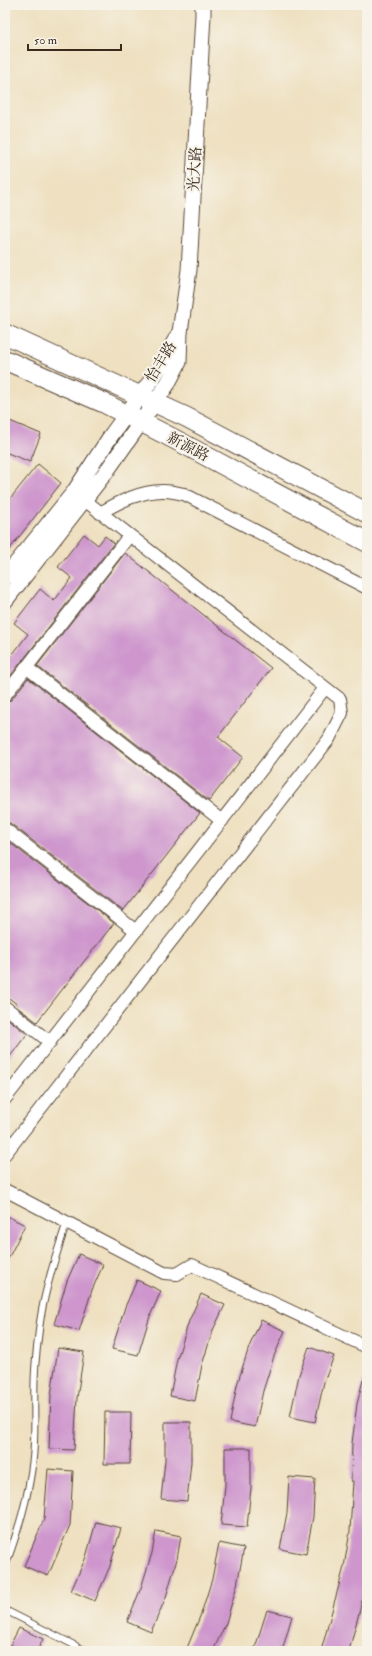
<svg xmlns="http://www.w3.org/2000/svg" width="372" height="1656" viewBox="0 0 372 1656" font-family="'IM FELL Double Pica','Noto Serif SC',serif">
<rect width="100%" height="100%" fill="#f7f3e8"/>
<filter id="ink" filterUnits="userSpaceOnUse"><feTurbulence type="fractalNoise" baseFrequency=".025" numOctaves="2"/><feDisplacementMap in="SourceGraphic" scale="8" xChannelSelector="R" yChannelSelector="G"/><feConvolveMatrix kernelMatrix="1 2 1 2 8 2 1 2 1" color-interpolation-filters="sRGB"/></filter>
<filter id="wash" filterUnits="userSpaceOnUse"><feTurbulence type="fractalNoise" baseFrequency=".012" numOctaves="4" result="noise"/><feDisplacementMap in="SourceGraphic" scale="16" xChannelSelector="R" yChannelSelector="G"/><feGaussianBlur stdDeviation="0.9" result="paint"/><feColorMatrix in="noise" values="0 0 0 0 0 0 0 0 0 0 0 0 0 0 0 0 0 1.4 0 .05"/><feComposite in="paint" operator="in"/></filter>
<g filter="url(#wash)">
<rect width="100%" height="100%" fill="#eee0c0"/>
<g id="blocks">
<g fill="#ce96cd">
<path d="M5,419L41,434L30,462L5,452Z"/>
<path d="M38,464L61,483L5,555V505Z"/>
<path d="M84,534L98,545L105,536L114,543L5,683V655L9,659L28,634L14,623L40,589L54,601L72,578L58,567Z"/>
<path d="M125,553L271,668L218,737L243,757L209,801L37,666Z"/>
<path d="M28,678L200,813L123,911L10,823L5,822V702L11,700Z"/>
<path d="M5,839L114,923L37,1022L17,1007L18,1005L5,995Z"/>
<path d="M8,1019L27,1034L5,1063V1022Z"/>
<path d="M5,1215L25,1225L5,1265Z"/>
<path d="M79,1254L103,1265L92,1290L79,1331L54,1324L67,1281Z"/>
<path d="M137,1280L161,1291L150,1316L138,1355L112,1349L125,1307Z"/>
<path d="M201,1294L225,1305L213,1330L202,1365L195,1401L170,1396L177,1359L189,1321Z"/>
<path d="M261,1320L285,1331L274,1356L263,1391L255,1427L230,1422L237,1385L249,1347Z"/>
<path d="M309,1347L334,1356L324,1382L315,1422L290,1417L299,1375Z"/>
<path d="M58,1348L84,1352L77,1398L74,1450L49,1449L51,1395Z"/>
<path d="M363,1380H367V1582L349,1651H321L344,1567L350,1531L353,1481H351L352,1443L357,1404Z"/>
<path d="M105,1412H131L130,1464H104Z"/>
<path d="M165,1422H191V1462L187,1501L161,1499L165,1460Z"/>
<path d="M225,1448H251V1488L247,1527L221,1525L225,1486Z"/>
<path d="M48,1469L73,1471L70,1525L48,1576L24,1566L44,1519Z"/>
<path d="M289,1477L315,1479L313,1517L306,1554L280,1549L287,1513Z"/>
<path d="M96,1522L121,1528L110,1566L95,1601L71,1591L86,1557Z"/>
<path d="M156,1531L181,1536L177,1559L166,1597L151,1632L127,1622L141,1588L152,1553Z"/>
<path d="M219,1543L244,1548L237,1585L226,1623L213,1651H195L187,1648L201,1614L212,1579Z"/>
<path d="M267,1610L292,1616L282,1651H254Z"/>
<path d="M19,1628L43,1639L37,1651H7Z"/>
</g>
</g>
</g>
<g filter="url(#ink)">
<use href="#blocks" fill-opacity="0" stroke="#564536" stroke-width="1"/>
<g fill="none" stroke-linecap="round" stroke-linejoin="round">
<g stroke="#564536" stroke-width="8">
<g id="service">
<path d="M5,1567C18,1531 29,1496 33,1458C36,1429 33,1400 35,1370C36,1354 38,1338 40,1322C45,1288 56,1255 67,1222"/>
<path d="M5,1610L86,1651"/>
</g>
</g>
<g stroke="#564536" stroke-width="14">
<g id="minor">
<path d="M100,513C119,502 142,490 165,491C171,491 178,493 184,494L367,588"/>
<path d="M26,667L222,821"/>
<path d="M5,695L129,536"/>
<path d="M5,829L136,931"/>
<path d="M5,1007L50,1042"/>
<path d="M5,1099L325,688"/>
<path d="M5,1154L329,739L342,713L340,699L78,495"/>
<path d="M5,1190L164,1273L177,1274L192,1265L367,1347"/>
</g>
</g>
<g stroke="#564536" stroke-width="17">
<g id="tertiary">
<path d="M180,332L189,270L203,15V5"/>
<path d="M5,577L74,492L112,434L153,378L180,332L179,362L167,385L106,472L5,601"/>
</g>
</g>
<g stroke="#564536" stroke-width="21">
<g id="primary">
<path d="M5,334L186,417L367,513"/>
<path d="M5,360L104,403L178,441L367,542"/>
</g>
</g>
<use href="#service" stroke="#fff" stroke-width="6"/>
<use href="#minor" stroke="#fff" stroke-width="12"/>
<use href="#tertiary" stroke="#fff" stroke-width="15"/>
<use href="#primary" stroke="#fff" stroke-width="19"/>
</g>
</g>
<g text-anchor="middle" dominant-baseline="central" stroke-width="4" stroke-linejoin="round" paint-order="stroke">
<g font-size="15" fill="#3b2a1e" stroke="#f7f3e8">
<text transform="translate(195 169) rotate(-87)">光大路</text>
<text transform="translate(161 362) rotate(-58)">怡丰路</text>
<text transform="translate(188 447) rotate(28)">新源路</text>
</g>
</g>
<rect width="372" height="1656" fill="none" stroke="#f7f3e8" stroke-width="20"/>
<path d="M28 44v6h93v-6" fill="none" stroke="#3b2a1e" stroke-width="2"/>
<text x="34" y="44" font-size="12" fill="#3b2a1e" stroke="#f7f3e8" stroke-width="3" paint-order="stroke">50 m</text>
</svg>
